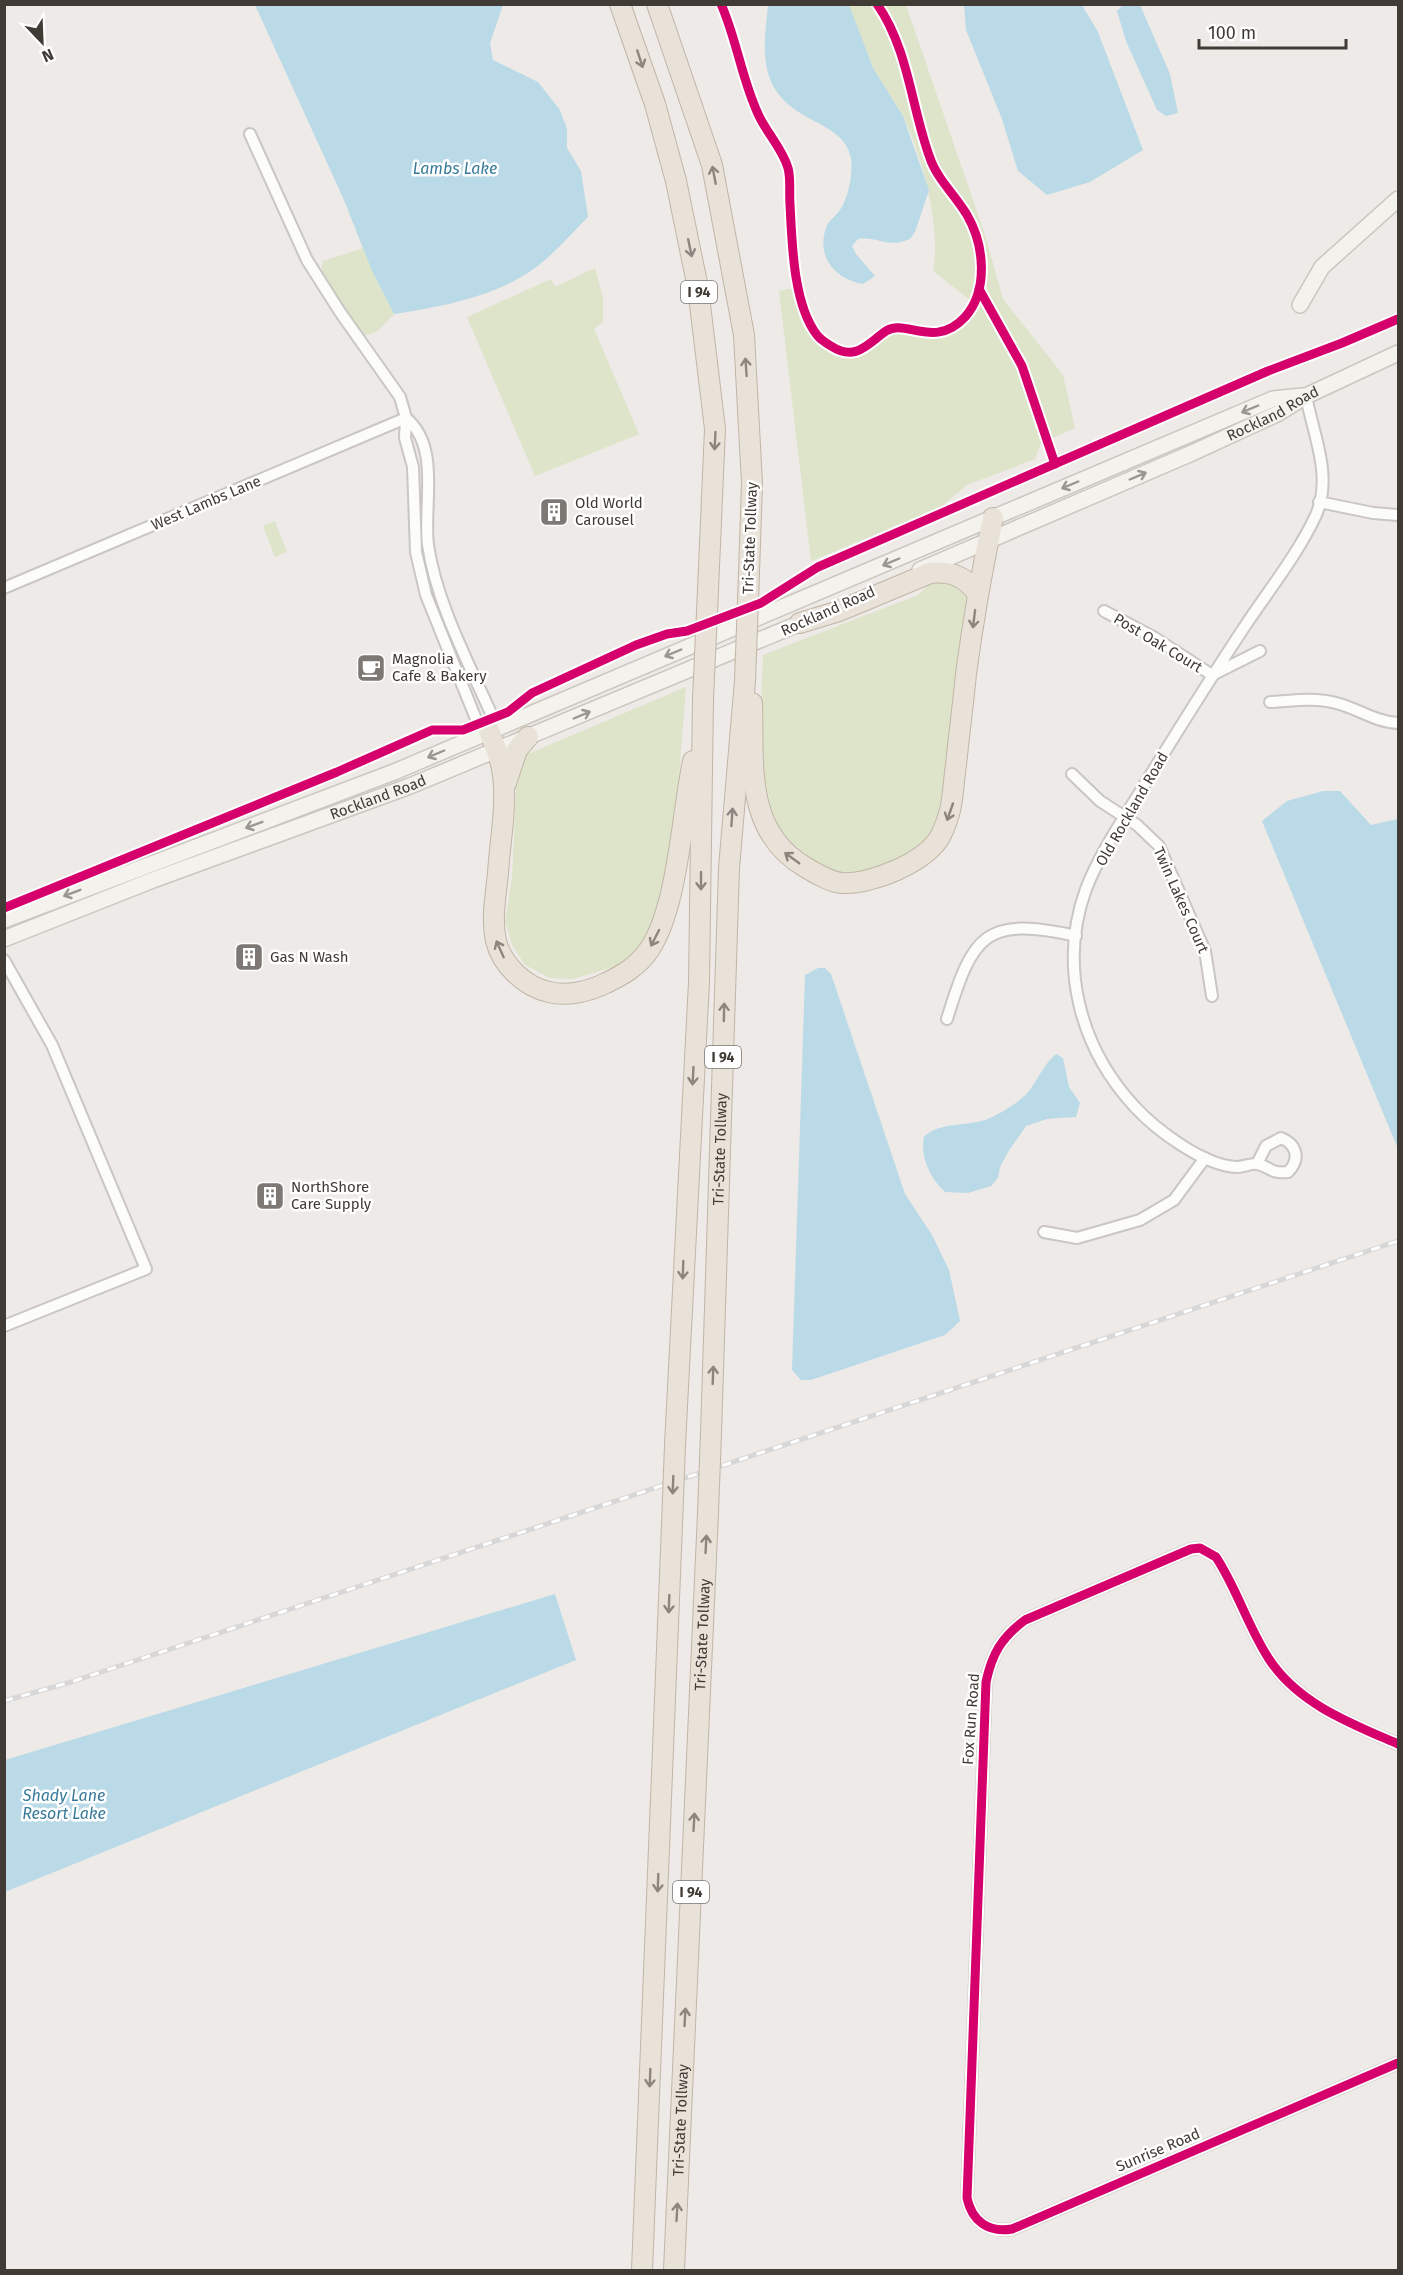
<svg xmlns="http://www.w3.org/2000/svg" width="1403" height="2275" viewBox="0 0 1403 2275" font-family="'Fira Sans',sans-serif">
<rect width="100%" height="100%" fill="#edeae7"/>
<g fill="#dde4c9">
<path d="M849,5H906L985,235L1003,299L1063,375L1075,428L1041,443L1035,459L967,485L938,509L811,561L779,291L798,287C800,296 801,306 804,314C812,334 838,360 861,351C874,345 884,326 899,326C905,326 911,331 917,332C941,339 961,321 975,304L933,271C942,228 922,155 903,116C894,99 882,85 874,69C863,49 857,26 849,5Z"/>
<path d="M364,248L372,271L394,314L378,331L364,336C349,317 315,287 323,261Z"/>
<path d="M595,268L603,298V322L594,329L639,434L535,476L467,317L551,279L555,287Z"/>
<path d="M275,521L287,552L275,557L263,526Z"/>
<path d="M939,580L954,581L963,589L974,611L938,836L869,879L812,868L767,816L759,743L763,655L918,595L928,585Z"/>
<path d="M686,687L677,803L664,886L653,931L623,964L573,979L550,978L525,965L512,945L505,921L512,878L517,769L521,757Z"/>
</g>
<g fill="#bbdae7">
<path d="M255,5H503L490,43L493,60L538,82L560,110L567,129V148L581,171L588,217C574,231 560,247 545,260C505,295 445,306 394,314L372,271L344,200Z"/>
<path d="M768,5H849L873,68L903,116L929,190L915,232L910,239C887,249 879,236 858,239L852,246L856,254L875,276L863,284C835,279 816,257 826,228C828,221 836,216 840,210C849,197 853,173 851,158C844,118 783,125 768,73C762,51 766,27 768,5Z"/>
<path d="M964,5H1082L1098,32L1143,150L1090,182L1047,195L1018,171L1002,119L966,30Z"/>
<path d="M1123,5H1140L1170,74L1178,113L1166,116L1157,110L1126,41L1117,11Z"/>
<path d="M1323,791H1340L1371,825L1398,819V1149L1262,821L1287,801Z"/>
<path d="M818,968H825L831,974L905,1194L932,1235L949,1270L960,1321L945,1335L811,1380H801L792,1370L805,975Z"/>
<path d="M1056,1054L1063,1058L1069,1087L1080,1103L1076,1117L1047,1119L1026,1126L1008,1152L1000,1167L998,1178L991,1186L968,1193L945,1192C930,1178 920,1157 924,1137C939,1121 971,1127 990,1118C1003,1112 1020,1102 1029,1091C1038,1079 1044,1064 1056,1054Z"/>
<path d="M555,1594L576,1660L5,1892V1760Z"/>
</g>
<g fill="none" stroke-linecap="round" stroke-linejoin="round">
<g stroke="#c9c6c3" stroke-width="14">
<g id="street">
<path d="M406,418C441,447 423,505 428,545C437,605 469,663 493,718L489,730L478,724L426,595L416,552L413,467L405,438Z"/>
<path d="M1319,502L1373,513L1398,515"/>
<path d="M4,588L406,418L400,397L340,312L307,260L250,134"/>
<path d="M1104,611L1155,638L1212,675L1260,651"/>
<path d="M1270,702C1292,701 1313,697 1336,703C1357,708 1375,722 1398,723"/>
<path d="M1072,774L1100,801L1137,825L1159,846L1205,951L1212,996"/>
<path d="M4,960L52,1045L146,1269L4,1326"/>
<path d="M947,1019C973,934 985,916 1076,936"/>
<path d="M1257,1164L1266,1146L1281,1138C1298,1145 1300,1160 1288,1172C1269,1174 1270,1166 1257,1164C1251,1163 1244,1167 1237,1167C1204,1166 1156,1130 1134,1106C1080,1047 1058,966 1086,889C1101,850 1127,814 1148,779C1180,727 1212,676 1245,626C1269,590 1298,554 1316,515C1333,476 1313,434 1306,396"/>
<path d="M1044,1232L1077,1238L1140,1220L1174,1200L1205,1158"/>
<path d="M1398,1744C1352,1724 1298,1704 1269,1659C1248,1627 1237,1589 1216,1557L1200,1548L1191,1549L1025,1620C1001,1638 992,1654 986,1682L967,2198C972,2221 988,2233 1012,2229L1398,2063"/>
</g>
</g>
<g stroke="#cbc6bf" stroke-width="18">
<g id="secondary">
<path d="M1300,305L1322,267L1398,199"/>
<path id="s1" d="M920,570L1192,453L1279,413L1306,396L1398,353"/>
<path d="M4,920L394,772L1273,399L1303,396"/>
<path id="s2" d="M4,939L153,880L410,786L810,619"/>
</g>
</g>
<g stroke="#c2b5a6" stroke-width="22">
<g id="highway">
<path d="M620,4L655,104L676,181L698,288L715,429L708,590"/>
<path d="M657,4L712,165L744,335L752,483L749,573"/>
<path d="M800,623L839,611L930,573C951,571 965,576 977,593"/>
<path d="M752,703C754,764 744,831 805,867C815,873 830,882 842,883C871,885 927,862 941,835C954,808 952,793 956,765C959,735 963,705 966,674C973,621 982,570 993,518"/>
<path d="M489,730C493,743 500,756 502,769C508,802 500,840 498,873C496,895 491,919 496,941C502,965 525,987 549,992C567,997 590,991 606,983C623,975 638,966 649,950C678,908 682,813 693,761"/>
<path d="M506,783L517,750L528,737"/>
<path id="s3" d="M711,1433L729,868L745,681"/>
<path d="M675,1445L699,982L703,699"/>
<path d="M642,2270L672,1525"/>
<path id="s4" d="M674,2270L708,1513"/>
</g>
</g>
<use href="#street" stroke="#fcfcfb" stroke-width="10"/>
<use href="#secondary" stroke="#f4f2ed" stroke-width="15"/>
<use href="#highway" stroke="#e9e2d9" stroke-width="20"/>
<g stroke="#d8d7d7" stroke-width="5">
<path id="rail" d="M4,1701L71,1682L1398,1241"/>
</g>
<use href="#rail" stroke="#fff" stroke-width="3" stroke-dasharray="9" stroke-linecap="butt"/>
<g stroke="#c2b5a6" stroke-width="22" stroke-linecap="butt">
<g id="highway-bridge">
<path d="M745,681L749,573"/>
<path d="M703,699L708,590"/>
<path d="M708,1513L711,1433"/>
<path d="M672,1525L675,1445"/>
</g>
</g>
<use href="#highway-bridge" stroke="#e9e2d9" stroke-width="20"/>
<g stroke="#fff" stroke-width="13">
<g id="cycleway">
<path d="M721,4C737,40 742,81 759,116C767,133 783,150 788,168C791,178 789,193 790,204C792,242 793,304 817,335C820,339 826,343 831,346C856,362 867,344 886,331C905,318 935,350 965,317C989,290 984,244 967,215C956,196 937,179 930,158C911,107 909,50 877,4"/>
<path d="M979,289L1022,366L1055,464"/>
<path d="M4,908L337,772L432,730H463L508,712L532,693L636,645L667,634L687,631L761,603L818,567L1268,371L1342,343L1398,319"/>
<path d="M1398,1744C1352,1724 1298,1704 1269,1659C1248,1627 1237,1589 1216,1557L1200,1548L1191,1549L1025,1620C1001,1638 992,1654 986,1682L967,2198C972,2221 988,2233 1012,2229L1398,2063"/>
</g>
</g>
<use href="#cycleway" stroke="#d6006c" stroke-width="9"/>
</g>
<defs><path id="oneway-shaft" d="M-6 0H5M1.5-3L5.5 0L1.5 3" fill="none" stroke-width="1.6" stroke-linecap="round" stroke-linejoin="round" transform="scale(1.5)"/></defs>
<g stroke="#8d867f">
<use href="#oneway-shaft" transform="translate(640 59) rotate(72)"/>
<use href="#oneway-shaft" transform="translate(714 175) rotate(-101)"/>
<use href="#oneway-shaft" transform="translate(690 248) rotate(78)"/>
<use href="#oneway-shaft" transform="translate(746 367) rotate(-94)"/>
<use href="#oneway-shaft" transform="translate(715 441) rotate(93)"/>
<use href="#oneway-shaft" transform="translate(974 619) rotate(97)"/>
<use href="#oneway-shaft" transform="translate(950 812) rotate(109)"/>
<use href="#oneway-shaft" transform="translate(732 817) rotate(-86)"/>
<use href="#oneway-shaft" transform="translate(792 858) rotate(-144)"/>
<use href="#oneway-shaft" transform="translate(701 881) rotate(90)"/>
<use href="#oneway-shaft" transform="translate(655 938) rotate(117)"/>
<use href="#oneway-shaft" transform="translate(500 949) rotate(-114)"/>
<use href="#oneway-shaft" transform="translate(724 1012) rotate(-89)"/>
<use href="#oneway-shaft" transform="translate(693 1076) rotate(93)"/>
<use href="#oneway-shaft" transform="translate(683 1270) rotate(92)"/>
<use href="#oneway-shaft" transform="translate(713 1375) rotate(-88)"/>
<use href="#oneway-shaft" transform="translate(673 1485) rotate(92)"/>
<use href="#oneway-shaft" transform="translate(706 1544) rotate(-87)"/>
<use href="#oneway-shaft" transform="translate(669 1604) rotate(92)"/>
<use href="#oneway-shaft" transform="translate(694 1822) rotate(-87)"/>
<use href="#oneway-shaft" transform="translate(658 1883) rotate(92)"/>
<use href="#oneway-shaft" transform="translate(685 2017) rotate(-87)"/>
<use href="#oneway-shaft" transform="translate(650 2078) rotate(92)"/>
<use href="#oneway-shaft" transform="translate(677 2212) rotate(-87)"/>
</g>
<g stroke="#9a9691">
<use href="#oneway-shaft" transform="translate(1250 409) rotate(157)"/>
<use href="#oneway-shaft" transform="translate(1138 476) rotate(-23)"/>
<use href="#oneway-shaft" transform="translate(1070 485) rotate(157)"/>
<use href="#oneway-shaft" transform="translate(891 562) rotate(157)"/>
<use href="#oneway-shaft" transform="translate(673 653) rotate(157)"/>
<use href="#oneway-shaft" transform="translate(582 715) rotate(-23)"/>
<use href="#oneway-shaft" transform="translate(436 754) rotate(157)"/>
<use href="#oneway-shaft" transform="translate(254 825) rotate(160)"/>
<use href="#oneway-shaft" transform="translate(72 893) rotate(159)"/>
</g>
<defs>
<g id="building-square" transform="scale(1.5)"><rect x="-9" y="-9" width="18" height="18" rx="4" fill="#7d7873" stroke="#fff"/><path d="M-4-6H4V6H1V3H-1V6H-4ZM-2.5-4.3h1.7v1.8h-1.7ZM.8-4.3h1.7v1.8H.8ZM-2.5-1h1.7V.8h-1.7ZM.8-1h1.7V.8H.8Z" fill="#fff"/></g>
<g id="cafe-square" transform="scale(1.5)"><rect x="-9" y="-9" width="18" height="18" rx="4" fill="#7d7873" stroke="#fff"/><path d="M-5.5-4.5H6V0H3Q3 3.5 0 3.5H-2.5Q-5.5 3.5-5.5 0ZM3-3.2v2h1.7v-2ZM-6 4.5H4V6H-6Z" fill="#fff"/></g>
</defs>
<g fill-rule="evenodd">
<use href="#building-square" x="554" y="512"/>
<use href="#cafe-square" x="371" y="668"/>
<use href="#building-square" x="249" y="957"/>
<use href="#building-square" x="270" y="1196"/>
</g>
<g text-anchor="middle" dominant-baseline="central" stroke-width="5" stroke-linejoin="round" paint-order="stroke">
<g fill="#fff" stroke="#7a7672" stroke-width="1.5">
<rect x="681" y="281" width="36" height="22" rx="4.5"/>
<rect x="705" y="1046" width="36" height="22" rx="4.5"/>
<rect x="673" y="1881" width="36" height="22" rx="4.5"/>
</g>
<g font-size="14" font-weight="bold" fill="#413b35">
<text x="699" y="292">I 94</text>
<text x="723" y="1057">I 94</text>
<text x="691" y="1892">I 94</text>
</g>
<g font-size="15" fill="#413b35" stroke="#fff">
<text stroke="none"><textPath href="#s1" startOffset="386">Rockland Road</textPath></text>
<text transform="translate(206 503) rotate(-23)">West Lambs Lane</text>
<text transform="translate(750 538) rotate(-88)">Tri-State Tollway</text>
<text transform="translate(828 611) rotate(-24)">Rockland Road</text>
<text transform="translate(1158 643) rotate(31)">Post Oak Court</text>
<text stroke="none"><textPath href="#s2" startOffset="400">Rockland Road</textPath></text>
<text transform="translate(1132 809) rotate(-60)">Old Rockland Road</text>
<text transform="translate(1181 900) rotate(66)">Twin Lakes Court</text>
<text stroke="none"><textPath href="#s3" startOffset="284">Tri-State Tollway</textPath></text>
<text stroke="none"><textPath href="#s4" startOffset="636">Tri-State Tollway</textPath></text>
<text transform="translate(971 1719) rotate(-86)">Fox Run Road</text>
<text stroke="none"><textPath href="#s4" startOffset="150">Tri-State Tollway</textPath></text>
<text transform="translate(1158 2150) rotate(-23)">Sunrise Road</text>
</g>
<g font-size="15" fill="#413b35" stroke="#fff" text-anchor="start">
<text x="575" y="503">Old World<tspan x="575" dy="17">Carousel</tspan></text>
<text x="392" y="659">Magnolia<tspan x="392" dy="17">Cafe &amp; Bakery</tspan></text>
<text x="270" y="957">Gas N Wash</text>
<text x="291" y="1187">NorthShore<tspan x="291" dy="17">Care Supply</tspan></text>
</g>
<g font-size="16" font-style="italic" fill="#387a9a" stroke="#fff">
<text x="455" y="168">Lambs Lake</text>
<text x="64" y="1795">Shady Lane<tspan x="64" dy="18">Resort Lake</tspan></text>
</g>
</g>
<rect width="1403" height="2275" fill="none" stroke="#413b35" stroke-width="12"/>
<g transform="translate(42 42) rotate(157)" stroke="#ffffff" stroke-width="4.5" paint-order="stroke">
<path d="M0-4.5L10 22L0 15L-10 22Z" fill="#413b35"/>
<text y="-9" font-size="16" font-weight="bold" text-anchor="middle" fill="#413b35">N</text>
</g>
<path d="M1199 39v9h147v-9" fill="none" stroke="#413b35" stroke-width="3"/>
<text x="1208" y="39" font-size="18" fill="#413b35" stroke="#ffffff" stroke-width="4.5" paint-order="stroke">100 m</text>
</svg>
